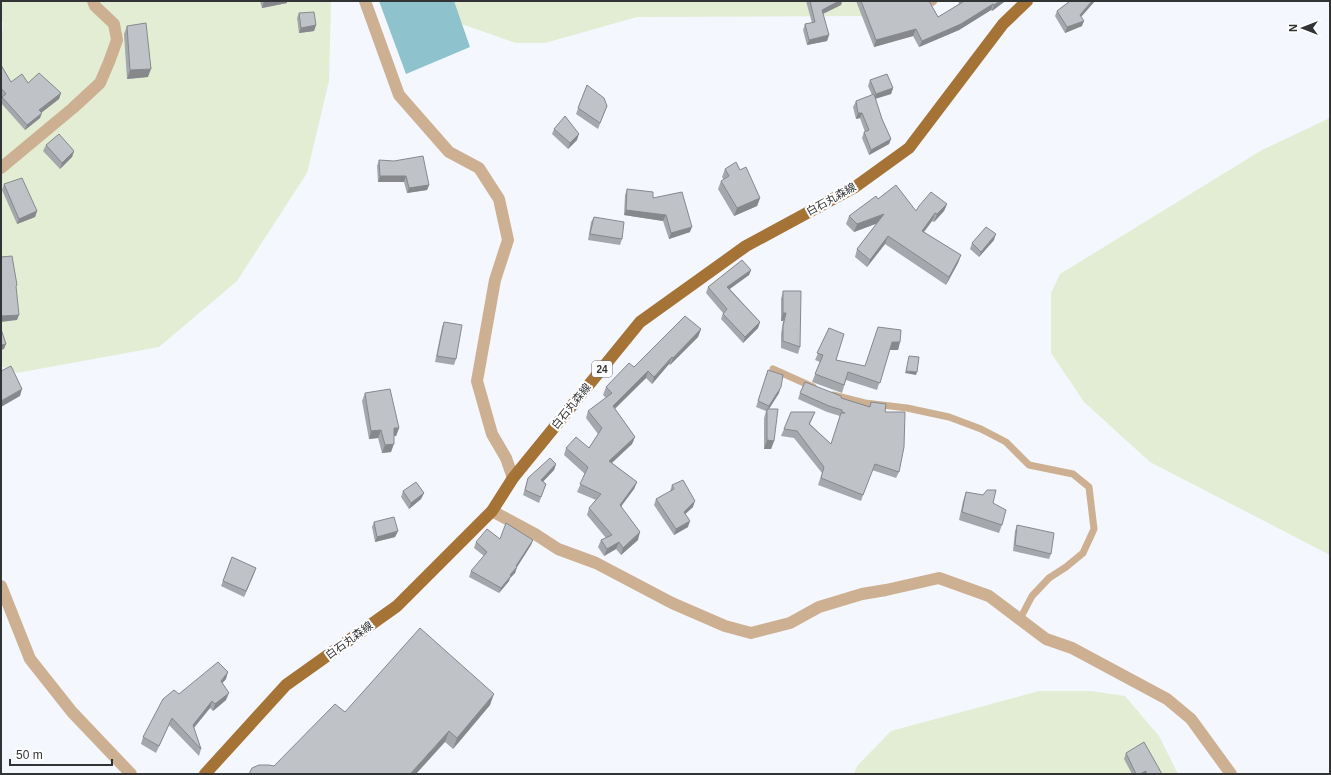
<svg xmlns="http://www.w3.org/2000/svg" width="1331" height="775" viewBox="0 0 1331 775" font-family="Helvetica,'Noto Sans JP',sans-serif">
<rect width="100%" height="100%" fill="#f4f7fd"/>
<g fill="#e3edd4">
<path d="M1,1H331L329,81L307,173L237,281L159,347L17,373L1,366V48L3,23L1,20Z"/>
<path d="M411,1H903L869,16L637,17L545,43H516L413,7Z"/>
<path d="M1330,118V555L1150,462L1084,402L1051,353V293L1060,274L1262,150Z"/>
<path d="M1039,691H1091L1125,696L1159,736L1178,774H854L857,766L891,731Z"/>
</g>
<path fill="#8ec3ce" d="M379,1H454L470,47L406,74Z"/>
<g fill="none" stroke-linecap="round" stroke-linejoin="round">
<g stroke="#cdb092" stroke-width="7">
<path d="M932,1L933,2L934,1"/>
<path d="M773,369L813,387"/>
<path d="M833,395L865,403L907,408L949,417L981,429L1006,442L1029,465L1073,474L1089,487L1094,529L1083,553L1066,567L1049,578L1032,596L1020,619"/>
</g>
<g stroke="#cdb092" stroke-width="12">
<path d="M365,1L399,95L449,152L479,168L499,199L508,240L495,280L477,381L492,434L506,458L513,478"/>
<path d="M1,168L73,108L100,83L109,62L117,40L114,24L95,6L93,1"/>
<path d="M492,511L535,534L558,549L596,563L672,603L725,626L751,633L790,623L819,607L862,594L886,590L939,578L989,596L1046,639L1072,648L1167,699L1191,719L1231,774"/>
</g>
<path stroke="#cdb092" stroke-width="12" d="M1,586L30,659L72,712L131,774"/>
<path stroke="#a67336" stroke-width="12" d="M205,774L286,685L397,606L492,511L513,478L640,322L746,246L855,187L909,148L1003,24L1027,1"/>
</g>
<g fill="#a4a8ac">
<path d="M260,1H287V3L262,8Z"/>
<path d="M806,1H842L841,5L823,14L829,35L827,41L807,45L803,30L805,24L812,23Z"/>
<path d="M856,1H929L938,17L959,4L958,1H1004V2L992,11L991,10L959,30L919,47L913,36L874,47Z"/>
<path d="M1070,1H1095L1081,17L1082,26L1065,33L1055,16L1057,11Z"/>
<path d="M299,13L316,25L314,31L299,33L297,18Z"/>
<path d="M127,26L148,77L127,79L124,34Z"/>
<path d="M1,65L11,82L28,83L61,93L59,99L41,113L40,118L25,130L1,103L2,97L1,96Z"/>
<path d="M870,80L893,88L891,94L875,99L882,119L891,139L889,144L869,155L862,138L864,132H865L860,118L856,119L853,107L856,101L872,95L868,86Z"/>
<path d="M587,85L607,106L598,129L576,114Z"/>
<path d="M554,129L577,140L568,149L552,134Z"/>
<path d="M46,145L74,151L72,157L60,169L43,151Z"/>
<path d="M379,160L429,185L427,190L407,193L404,182H378L377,166Z"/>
<path d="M725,169L740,170L760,198L757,206L734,216L718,189L721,181L724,180L722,177Z"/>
<path d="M4,184L37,211L35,217L17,224L2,190Z"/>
<path d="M627,189L653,198L690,232L669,239L663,221L624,215L625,195Z"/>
<path d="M878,199L916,211L947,204L944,211L934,222L932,221L924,232L961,255L958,263L946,285L885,244L867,267L855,257L857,249L877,223L854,232L846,224L849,216Z"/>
<path d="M594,217L622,239L620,245L588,240L591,222Z"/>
<path d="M994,240L979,257L970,249L972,243Z"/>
<path d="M751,270L749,275L730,289L760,322L758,328L743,343L721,319L723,313L706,293L708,287Z"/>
<path d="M783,291L800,347L798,354L781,348V334L783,321H781V299Z"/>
<path d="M444,322L456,359L454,365L435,362L442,327Z"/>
<path d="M829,328L836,360L865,366L900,342L898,350H890L877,390L846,380L842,393L812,382L820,362L815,360Z"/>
<path d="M701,329L698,337L670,365L669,364L652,384L646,378L615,409L635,437L632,444L612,463L637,482L634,489L621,506L638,540L621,555L616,549L604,556L598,547L601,540L606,538L587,515L589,508L596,500L577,492L585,474L564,455L566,448H589L598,434L586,418L588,411L606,398L603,395L606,387L634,367Z"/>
<path d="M768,370L779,393L769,409L774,441L771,449H764V418L766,411L756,407Z"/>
<path d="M365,393L399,428L396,436H394L391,452L382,453L378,438L369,439L362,401Z"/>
<path d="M800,393L841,398L869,406L871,402L885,412L899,472L896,478L872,470L861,501L818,485L822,473L794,438L781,436L784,429L815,412L810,424L831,444L840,416L827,412L798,399Z"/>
<path d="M556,464L554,470L543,481L546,484L539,503L523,495L528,478Z"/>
<path d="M672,485L693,507L685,514L688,527L674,535L654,505L656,499L670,492V491Z"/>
<path d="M403,491L424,493L421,499L409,509L401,497Z"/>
<path d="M966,492L993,503L1002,525L999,533L959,520L963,501Z"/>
<path d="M374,522L398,531L395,537L375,542L372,527Z"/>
<path d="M1017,525L1051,554L1049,559L1013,551L1015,531Z"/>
<path d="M500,539L533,540L531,545L517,567L515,573L510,578L509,581L499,593L469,577L471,571L484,556L474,548L476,542Z"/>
<path d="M232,557L256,568L244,597L221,586Z"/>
<path d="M226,679L222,683L226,700L213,711L210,708L194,728L201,749L199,756L169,725L156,753L141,744L143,737L179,694Z"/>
<path d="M490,705L453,749L445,742L249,774L274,766L345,712Z"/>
<path d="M1126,753L1162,774H1132L1124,759Z"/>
</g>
<g fill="#86888c">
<path d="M264,1H287V3L262,8Z"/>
<path d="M839,1H842L841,5L820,15L822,10Z"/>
<path d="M1000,1H1004V2L992,11L994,5Z"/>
<path d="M1092,1H1095L1078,20L1080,15Z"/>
<path d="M993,4L991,10L959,30L919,47L922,41Z"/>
<path d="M1084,21L1082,26L1065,33L1067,27Z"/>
<path d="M316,25L314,31L299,33L301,28Z"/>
<path d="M916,29L913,36L874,47L876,40Z"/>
<path d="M829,35L827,41L807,45L809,40Z"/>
<path d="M151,69L148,77L127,79L130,70Z"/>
<path d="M893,88L891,94L874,99L876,94Z"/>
<path d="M61,93L59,99L37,116L39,110Z"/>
<path d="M42,113L40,118L25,130L27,125Z"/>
<path d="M858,113H862L860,118L856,119Z"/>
<path d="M579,134L577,140L568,149L570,143Z"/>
<path d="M891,139L889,144L869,155L871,150Z"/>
<path d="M74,151L72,157L60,169L62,163Z"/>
<path d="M380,176H406L404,182H378Z"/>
<path d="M429,185L427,190L407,193L409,188Z"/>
<path d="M760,198L757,206L734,216L737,208Z"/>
<path d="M947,204L944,211L934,222L937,214Z"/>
<path d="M626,210L666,215L663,221L624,215Z"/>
<path d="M37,211L35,217L17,224L19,219Z"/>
<path d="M935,213L932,221L919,238L922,231Z"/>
<path d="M884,214L881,222L854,232L857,224Z"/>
<path d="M692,227L690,232L669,239L671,233Z"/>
<path d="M996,234L994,240L979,257L981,252Z"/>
<path d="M888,236L885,244L867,267L870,260Z"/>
<path d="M961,255L958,263L946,285L949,277Z"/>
<path d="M751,270L749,275L725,292L727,287Z"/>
<path d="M783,313H786L783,321H781Z"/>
<path d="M19,315L17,320L1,322V316Z"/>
<path d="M760,322L758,328L743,343L745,337Z"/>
<path d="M701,329L698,337L670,365L673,358Z"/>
<path d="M892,342H900L898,350H889Z"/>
<path d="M6,344L4,349L1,350V345Z"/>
<path d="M672,357L669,364L652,384L654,377Z"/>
<path d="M648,371L646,378L610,413L613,406Z"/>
<path d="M906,371L917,372L916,375L905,373Z"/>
<path d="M781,387L779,393L767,412L769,406Z"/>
<path d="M22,389L20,396L1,407V401Z"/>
<path d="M394,428H399L396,436H391Z"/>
<path d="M381,430L378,438L369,439L371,431Z"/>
<path d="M635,437L632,444L606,468L609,461Z"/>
<path d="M767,440L774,441L771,449H764Z"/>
<path d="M394,444L391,452L382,453L385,445Z"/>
<path d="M556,464L554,470L539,486L541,480Z"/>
<path d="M637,482L634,489L617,512L620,505Z"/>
<path d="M424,493L421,499L409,509L411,503Z"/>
<path d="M695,501L693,507L682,517L684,512Z"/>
<path d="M690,521L688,527L674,535L676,529Z"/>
<path d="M398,531L395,537L375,542L377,537Z"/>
<path d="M640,532L638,540L621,555L623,548Z"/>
<path d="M533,540L531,545L517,567L515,573L510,578L509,581L499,593L501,588L510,575L516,566Z"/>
<path d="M619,542L616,549L604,556L607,549Z"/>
<path d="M256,568L254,574L244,597L246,591Z"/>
<path d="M228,672L226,679L218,688L221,681Z"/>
<path d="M229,693L226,700L213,711L215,704Z"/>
<path d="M494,694L490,705L453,749L457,738Z"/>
<path d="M212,701L210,708L190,732L193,725Z"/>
<path d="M449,731L445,742L416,774H410Z"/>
<path d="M1146,771L1145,774H1140Z"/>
</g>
<g fill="#bfc3c8" stroke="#86888c">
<path d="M810,1H839L822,10L829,35L809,40L805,24L815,22Z"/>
<path d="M861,1H929L938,17L963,2V1H1000L994,5L993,4L961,24L922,41L916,29L876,40Z"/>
<path d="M1070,1H1092L1080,15L1084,21L1067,27L1057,11Z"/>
<path d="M314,12L316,25L301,28L299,13Z"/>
<path d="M146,23L151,69L130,70L127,26Z"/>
<path d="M1,65L11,82L22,74L28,83L39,73L61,93L39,110L42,113L27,125L2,97L6,94L1,88Z"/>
<path d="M887,74L893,88L876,94L870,80Z"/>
<path d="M587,85L604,98L607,106L600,123L578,108Z"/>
<path d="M874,94L882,119L891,139L871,150L864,132L869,130L862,113H858L856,101Z"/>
<path d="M565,116L579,134L570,143L554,129Z"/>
<path d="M59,134L74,151L62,163L46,145Z"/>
<path d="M423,156L429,185L409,188L406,176H380L379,160L394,161Z"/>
<path d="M736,162L740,170L746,167L760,198L737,208L721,181L729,176L725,169Z"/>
<path d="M22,178L37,211L19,219L4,184Z"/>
<path d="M896,185L916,211L919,206L931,192L947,204L937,214L935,213L922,231L961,255L949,277L888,236L870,260L857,249L884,214L857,224L849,216L876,196L878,199Z"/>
<path d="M627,189L653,192V198L682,192L692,227L671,233L666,215L626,210Z"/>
<path d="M594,217L624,222L622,239L590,234Z"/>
<path d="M986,227L996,234L981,252L972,243Z"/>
<path d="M12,256L17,285L16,286L19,315L1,316V257Z"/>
<path d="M742,260L751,270L727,287L760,322L745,337L723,314L727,309L708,287Z"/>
<path d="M783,291H801L800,347L783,341V326L786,313H783Z"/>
<path d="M685,316L701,329L673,358L672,357L654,377L648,371L613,406L635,437L609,461L637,482L620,505L640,532L623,548L619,542L607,549L601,540L612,535L589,508L601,494L580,484L588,467L566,448L576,437L589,448L602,428L588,411L612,393L606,387L629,363L634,367Z"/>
<path d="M444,322L462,325L456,359L437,356Z"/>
<path d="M878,327L901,330L900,342H892L880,383L848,372L844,385L815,374L823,355L817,353L829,328L844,334L836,360L865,366Z"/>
<path d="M1,329L6,344L1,345Z"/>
<path d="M909,356L919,357L917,372L906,371Z"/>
<path d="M11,366L22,389L1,401V371Z"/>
<path d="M768,370L783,375L781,387L769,406L758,401Z"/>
<path d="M805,382L841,396V398L870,407L871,402L886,404L885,412H905L904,447L899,472L875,464L863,495L821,478L824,467L797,431L784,429L791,412H815L809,424L831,444L841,413H845L842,412V410L829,406L800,393Z"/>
<path d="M390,389L399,428H394V444L385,445L381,430L371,431L365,393Z"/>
<path d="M767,409H778L774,441L767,440Z"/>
<path d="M550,458L556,464L541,480L546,484L541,497L525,490L528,478Z"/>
<path d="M683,480L695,501L684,512L690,521L676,529L656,499L674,489L672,485Z"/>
<path d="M416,482L424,493L411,503L403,491Z"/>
<path d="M987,490H996L993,503L1006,510L1002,525L962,512L966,492L983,495Z"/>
<path d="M394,517L398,531L377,537L374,522Z"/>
<path d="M506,523L533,540L516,566L517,567L510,575L511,576L501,588L471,571L487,552L476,542L487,529L500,539Z"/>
<path d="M1017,525L1054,533L1051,554L1015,545Z"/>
<path d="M232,557L256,568L246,591L223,581Z"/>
<path d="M420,628L494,694L457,738L449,731L410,774H249L252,768L259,765H269L274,766L335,704L345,712Z"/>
<path d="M218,662L228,672L221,681L229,693L215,704L212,701L193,725L201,749L172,718L159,746L143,737L163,699L174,690L179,694Z"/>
<path d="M1144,742L1162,774H1146V771L1140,774H1136L1126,753Z"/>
</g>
<g text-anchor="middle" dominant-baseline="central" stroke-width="4" stroke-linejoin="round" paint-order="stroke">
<rect fill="#fff" stroke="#707072" stroke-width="1" x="592" y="361" width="20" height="16" rx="3"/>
<g font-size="10" font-weight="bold" fill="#323335">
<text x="602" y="369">24</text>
</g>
<g font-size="11" fill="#323335" stroke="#fff">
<text transform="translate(831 199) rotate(-29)">白石丸森線</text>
<text transform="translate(571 406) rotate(-51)">白石丸森線</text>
<text transform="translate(349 640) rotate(-36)">白石丸森線</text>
</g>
</g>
<rect width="1331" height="775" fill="none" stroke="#323335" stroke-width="4"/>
<g transform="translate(1303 28) rotate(270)" stroke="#ffffff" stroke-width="3" paint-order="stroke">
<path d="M0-3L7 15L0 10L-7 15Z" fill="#323335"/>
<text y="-6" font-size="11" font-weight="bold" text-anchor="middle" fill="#323335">N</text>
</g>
<path d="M10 759v6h102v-6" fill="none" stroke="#323335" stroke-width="2"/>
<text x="16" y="759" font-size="12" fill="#323335" stroke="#ffffff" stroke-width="3" paint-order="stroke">50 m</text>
</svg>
